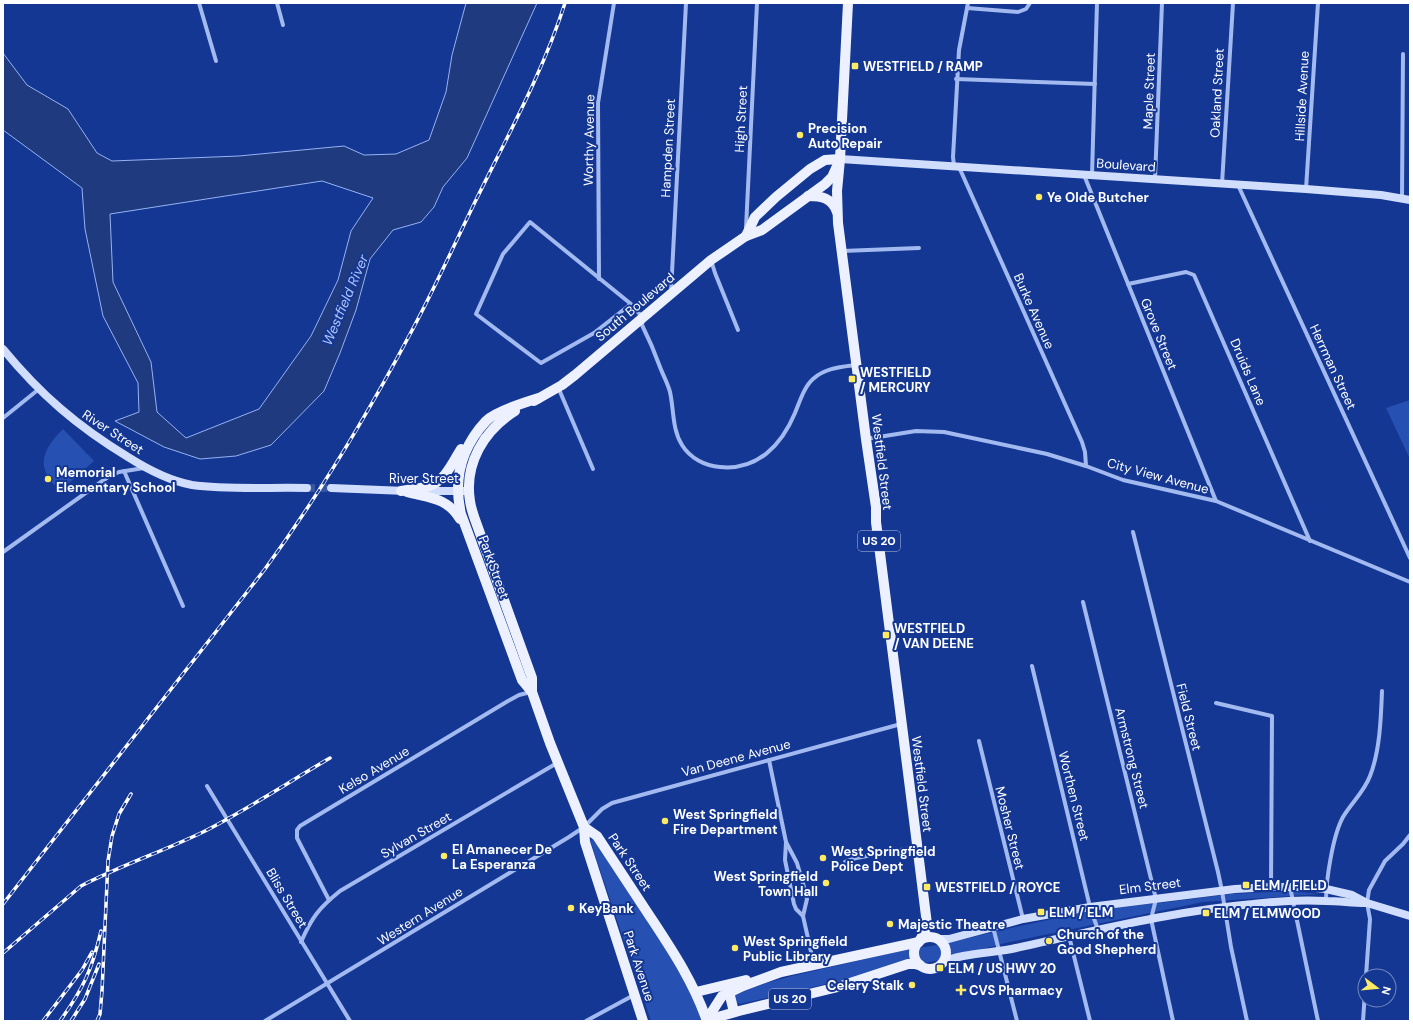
<svg xmlns="http://www.w3.org/2000/svg" width="1413" height="1024" viewBox="0 0 1413 1024" font-family="'DM Sans',sans-serif">
<rect width="100%" height="100%" fill="#143793"/>
<g fill="#2650b2">
<path d="M1410,400V459L1386,408Z"/>
<path d="M63,429L94,461L60,491C35,468 41,451 63,429Z"/>
<path d="M593,839L675,962L699,1009L703,1021H651L590,840Z"/>
<path d="M1272,892H1298L1320,894L1203,902L1005,943L945,959L869,974L740,1004L735,1002V995L766,983L792,976L904,950L944,944L1002,930L1079,913L1123,906L1160,903L1230,894Z"/>
</g>
<path fill="#203a7f" stroke="#95b2f4" fill-rule="evenodd" d="M466,3H537L467,158L443,187L434,207L421,222L393,230L370,259L356,310L340,353L324,391L271,445L236,456L200,459L164,447L115,421L139,412L138,383L103,316L85,229L82,188L3,130V53L27,85L68,109L97,153L112,161L239,156L344,146L364,155L396,154L429,140L446,92L452,55ZM322,181L373,198L351,231L338,280L311,336L259,409L186,438L157,412L151,362L113,282L110,214Z"/>
<g fill="none" stroke-linecap="round" stroke-linejoin="round">
<path stroke="#3755a3" stroke-width="8" stroke-dasharray="8 4" stroke-linecap="butt" d="M307,488H331"/>
<g stroke="#a3baf1" stroke-width="4">
<path d="M199,3L216,61"/>
<path d="M277,3L283,25"/>
<path d="M967,8L1018,12L1026,9L1030,3"/>
<path d="M956,79L1095,84"/>
<path d="M954,166L953,157L959,50L968,3"/>
<path d="M959,167L1082,442L1085,452L1086,466"/>
<path d="M1084,175L1216,501"/>
<path d="M1092,175L1097,3"/>
<path d="M1155,179L1162,3"/>
<path d="M1222,184L1233,3"/>
<path d="M1238,185L1410,558"/>
<path d="M1306,189L1318,3"/>
<path d="M1402,198L1403,54"/>
<path d="M746,228L757,3"/>
<path d="M842,251L919,248"/>
<path d="M711,260L715,273L738,330"/>
<path d="M599,279L598,103L614,3"/>
<path d="M1128,284L1186,272L1194,275L1310,541"/>
<path d="M671,292L686,3"/>
<path d="M631,304L594,333L541,363L476,314L503,254L530,222L631,304L643,318L642,325C649,339 655,353 660,367C663,375 668,384 670,392C674,410 672,429 682,445C690,458 705,466 720,467C758,471 782,444 795,413C800,401 804,387 813,379C825,368 841,367 856,365"/>
<path d="M558,387L593,469"/>
<path d="M3,418L39,389"/>
<path d="M866,439L916,431L944,432L1047,454L1086,466L1123,480L1216,501L1410,582"/>
<path d="M124,471L183,606"/>
<path d="M1133,532L1218,872L1222,891L1231,947L1247,1021"/>
<path d="M3,552L108,477L119,472L144,468"/>
<path d="M1083,602L1156,899L1151,919L1173,1021"/>
<path d="M1032,666L1090,907L1098,930"/>
<path d="M1216,703L1272,716L1271,887"/>
<path d="M979,741L1023,919"/>
<path d="M769,760L786,842L797,863L804,887L807,899L803,916L814,965"/>
<path d="M207,786L350,1021"/>
<path d="M786,842L785,860L794,904L796,909L803,916"/>
<path d="M845,862L856,858L917,847"/>
<path d="M1290,887L1318,1021"/>
<path d="M329,900L297,838V830L300,826L508,701L519,695L531,692"/>
<path d="M1326,901C1326,879 1333,835 1343,817C1352,802 1364,792 1370,776C1380,751 1381,717 1382,691"/>
<path d="M993,927L1017,1021"/>
<path d="M1069,936L1090,1021"/>
<path d="M301,942C312,917 319,908 340,891L557,763"/>
<path d="M1366,976L1370,919L1367,903L1369,890L1385,861L1403,844L1410,835"/>
<path d="M265,1021L569,837L584,827L602,809L612,803L901,724"/>
<path d="M586,1021L634,995"/>
<path d="M1363,1021L1365,992"/>
</g>
<g stroke="#d1ddfc" stroke-width="8">
<path d="M840,159L1306,189L1381,195L1410,200"/>
<path d="M3,349C41,395 77,426 128,457C147,469 170,481 192,485C228,490 271,487 307,488"/>
<path d="M331,488L406,491"/>
<path d="M418,491H464"/>
<path d="M938,939H949L1023,919L1090,907L1235,889L1271,887H1306L1326,889L1352,895L1367,903L1410,916"/>
<path d="M942,963C959,953 996,953 1016,948C1095,931 1173,911 1253,904C1277,901 1302,900 1326,901C1339,901 1352,903 1365,903"/>
</g>
<g stroke="#edf1ff" stroke-width="10">
<path d="M848,3L840,159L837,191L838,223L866,439L876,507V522C894,656 910,790 927,924L925,931L920,940"/>
<path d="M808,196C822,196 832,198 837,212"/>
<path d="M746,236L755,217L776,197L810,169L825,160L840,159"/>
<path d="M539,398C526,402 496,411 486,421C461,448 453,479 461,514L522,680L532,692L550,743L584,827L597,836C614,862 631,888 649,915C672,950 693,981 707,1021"/>
<path d="M534,401L562,385L575,375L711,260L746,236L762,230L825,184L832,177L837,166"/>
<path d="M515,411C484,430 464,464 470,501C471,509 474,517 477,525L532,678V692"/>
<path d="M401,491C410,489 420,489 429,486C445,481 453,462 461,449"/>
<path d="M407,492C428,498 447,497 460,519"/>
<path d="M584,827L585,842L643,1021"/>
<circle cx="930" cy="953" r="16"/>
<path d="M696,992L746,980"/>
<path d="M729,992L734,1012"/>
<path d="M707,1020L739,1011L838,987L908,964H915L920,965"/>
<path d="M706,1021L722,996L743,986L781,972L919,942"/>
</g>
<g stroke="#fff" stroke-width="3.5">
<g id="rail">
<path d="M3,904L265,569C319,495 366,417 409,336C433,292 454,245 476,200C508,135 543,72 565,3"/>
<path d="M3,953L81,886C120,866 161,852 201,833C245,811 287,783 330,758"/>
<path d="M43,1021L82,970L92,952"/>
<path d="M60,1021C83,989 92,970 101,931"/>
<path d="M71,1021L85,999L99,964"/>
<path d="M97,1021L100,1014L102,991L108,861L112,836L119,814L131,794"/>
</g>
</g>
<use href="#rail" stroke="#143793" stroke-width="2" stroke-dasharray="6" stroke-linecap="butt"/>
</g>
<g fill="#ffeb63" stroke="#143793" stroke-width="1.5">
<rect x="851" y="62" width="8" height="8" rx="2"/>
<circle cx="800" cy="135" r="4"/>
<circle cx="1039" cy="197" r="4"/>
<rect x="848" y="375" width="8" height="8" rx="2"/>
<circle cx="48" cy="479" r="4"/>
<rect x="882" y="631" width="8" height="8" rx="2"/>
<circle cx="665" cy="821" r="4"/>
<circle cx="444" cy="856" r="4"/>
<circle cx="823" cy="858" r="4"/>
<circle cx="826" cy="883" r="4"/>
<rect x="1242" y="881" width="8" height="8" rx="2"/>
<rect x="923" y="883" width="8" height="8" rx="2"/>
<circle cx="571" cy="908" r="4"/>
<rect x="1037" y="908" width="8" height="8" rx="2"/>
<rect x="1202" y="909" width="8" height="8" rx="2"/>
<circle cx="890" cy="924" r="4"/>
<circle cx="1049" cy="941" r="4"/>
<circle cx="735" cy="948" r="4"/>
<rect x="936" y="964" width="8" height="8" rx="2"/>
<circle cx="912" cy="985" r="4"/>
<path d="M959 984h4v4h4v4h-4v4h-4v-4h-4v-4h4z"/>
</g>
<g text-anchor="middle" dominant-baseline="central" stroke-width="4" stroke-linejoin="round" paint-order="stroke">
<g fill="#143793" stroke="#b8c3df" stroke-width="1">
<rect x="858" y="531" width="42" height="20" rx="3"/>
<rect x="769" y="989" width="42" height="20" rx="3"/>
</g>
<g font-size="12" font-weight="bold" fill="#fff">
<text x="879" y="541">US 20</text>
<text x="790" y="999">US 20</text>
</g>
<g font-size="13" font-weight="bold" fill="#fff" stroke="#143793" text-anchor="start">
<text x="863" y="66">WESTFIELD / RAMP</text>
<text x="808" y="128">Precision<tspan x="808" dy="15">Auto Repair</tspan></text>
<text x="1047" y="197">Ye Olde Butcher</text>
<text x="860" y="372">WESTFIELD<tspan x="860" dy="15">/ MERCURY</tspan></text>
<text x="56" y="472">Memorial<tspan x="56" dy="15">Elementary School</tspan></text>
<text x="894" y="628">WESTFIELD<tspan x="894" dy="15">/ VAN DEENE</tspan></text>
<text x="673" y="814">West Springfield<tspan x="673" dy="15">Fire Department</tspan></text>
<text x="452" y="849">El Amanecer De<tspan x="452" dy="15">La Esperanza</tspan></text>
<text x="831" y="851">West Springfield<tspan x="831" dy="15">Police Dept</tspan></text>
<text x="818" y="876" text-anchor="end">West Springfield<tspan x="818" dy="15">Town Hall</tspan></text>
<text x="1254" y="885">ELM / FIELD</text>
<text x="935" y="887">WESTFIELD / ROYCE</text>
<text x="579" y="908">KeyBank</text>
<text x="1049" y="912">ELM / ELM</text>
<text x="1214" y="913">ELM / ELMWOOD</text>
<text x="898" y="924">Majestic Theatre</text>
<text x="1057" y="934">Church of the<tspan x="1057" dy="15">Good Shepherd</tspan></text>
<text x="743" y="941">West Springfield<tspan x="743" dy="15">Public Library</tspan></text>
<text x="948" y="968">ELM / US HWY 20</text>
<text x="904" y="985" text-anchor="end">Celery Stalk</text>
<text x="969" y="990">CVS Pharmacy</text>
</g>
<g font-size="13" fill="#fff" stroke="#143793">
<text transform="translate(1149 91) rotate(-88)">Maple Street</text>
<text transform="translate(1217 93) rotate(-87)">Oakland Street</text>
<text transform="translate(1302 96) rotate(-87)">Hillside Avenue</text>
<text transform="translate(741 119) rotate(-87)">High Street</text>
<text transform="translate(589 140) rotate(-89)">Worthy Avenue</text>
<text transform="translate(668 148) rotate(-87)">Hampden Street</text>
<text transform="translate(1126 165) rotate(4)">Boulevard</text>
<text transform="translate(635 307) rotate(-40)">South Boulevard</text>
<text transform="translate(1034 311) rotate(66)">Burke Avenue</text>
<text transform="translate(1159 334) rotate(68)">Grove Street</text>
<text transform="translate(1333 367) rotate(65)">Herrman Street</text>
<text transform="translate(1248 372) rotate(67)">Druids Lane</text>
<text transform="translate(113 432) rotate(33)">River Street</text>
<text transform="translate(882 462) rotate(83)">Westfield Street</text>
<text transform="translate(1158 476) rotate(15)">City View Avenue</text>
<text x="424" y="478">River Street</text>
<text transform="translate(494 567) rotate(70)">Park Street</text>
<text transform="translate(1189 717) rotate(76)">Field Street</text>
<text transform="translate(736 758) rotate(-15)">Van Deene Avenue</text>
<text transform="translate(1132 758) rotate(76)">Armstrong Street</text>
<text transform="translate(374 770) rotate(-31)">Kelso Avenue</text>
<text transform="translate(922 784) rotate(83)">Westfield Street</text>
<text transform="translate(1074 796) rotate(76)">Worthen Street</text>
<text transform="translate(1010 828) rotate(76)">Mosher Street</text>
<text transform="translate(416 835) rotate(-30)">Sylvan Street</text>
<text transform="translate(630 862) rotate(56)">Park Street</text>
<text transform="translate(1150 886) rotate(-7)">Elm Street</text>
<text transform="translate(287 898) rotate(59)">Bliss Street</text>
<text transform="translate(420 916) rotate(-32)">Western Avenue</text>
<text transform="translate(639 966) rotate(72)">Park Avenue</text>
</g>
<g font-size="14" font-style="italic" fill="#afc5f8" stroke="#143793">
<text transform="translate(345 300) rotate(-67)">Westfield River</text>
</g>
</g>
<rect width="1413" height="1024" fill="none" stroke="#ffffff" stroke-width="8"/>
<g transform="translate(1377 988) rotate(106)"><circle r="19" fill="#143793" stroke="#7287be"/>
<path d="M0-3L7 15L0 10L-7 15Z" fill="#ffeb63"/>
<text y="-6" font-size="11" font-weight="bold" text-anchor="middle" fill="#ffffff">N</text>
</g>
</svg>
